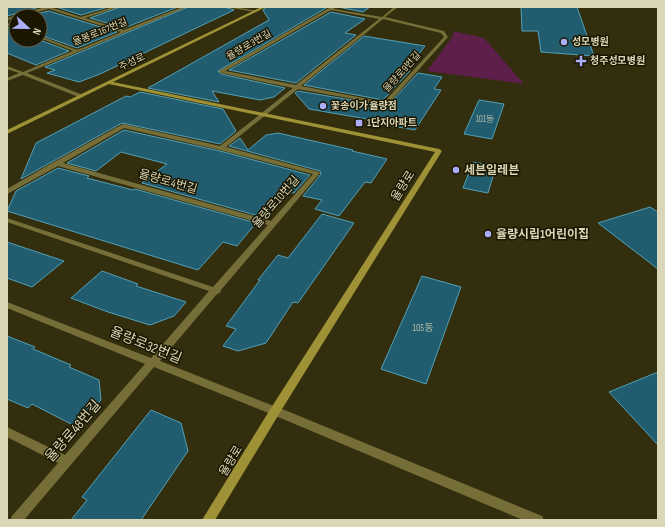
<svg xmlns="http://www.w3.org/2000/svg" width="665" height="527" viewBox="0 0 665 527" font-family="'Sofia Sans Condensed','Noto Sans KR',sans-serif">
<rect width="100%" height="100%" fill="#332e0d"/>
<path fill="#5e1f4b" d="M453,31L484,38L524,84L427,71L453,36Z"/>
<g fill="#215d6f" stroke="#53a0b8">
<path d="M7,7H40L7,16Z"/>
<path d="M56,7H108L81,15Z"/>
<path d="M120,7H178L124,28L90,18Z"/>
<path d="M188,7H224L234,10L100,74L79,82L47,73L55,70L45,67Z"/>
<path d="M267,7H328L218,71L221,74L285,88L274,97L260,100L212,91L219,102L148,88L269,20L263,10Z"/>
<path d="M338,7H370L363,12Z"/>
<path d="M521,7H577L594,56L541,52L538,31H522Z"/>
<path d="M49,11L117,32L77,48L40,35V16H28Z"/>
<path d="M331,12L365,19L345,33L356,35L296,83L229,70Z"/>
<path d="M7,27L16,30V40H40L69,51L36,65L31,63L7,53Z"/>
<path d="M364,36L425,46L406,71H410L383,100L304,85Z"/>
<path d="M418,73L442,77L434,89L441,90L415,130L388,125L390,123L309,109L295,93L298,91L387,106Z"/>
<path d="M140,92L223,109L236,131L220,144L122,123L21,179L36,143L126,96L130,97Z"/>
<path d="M479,100L504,104L492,139L464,134Z"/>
<path d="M124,130L220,151L310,175L294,193L288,192L270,213L266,212L262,217L142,183L167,164L121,152L96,171L67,163Z"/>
<path d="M278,133L353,150L352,151L387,159L371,183L365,182L339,216L315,209L322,200L303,196L321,174L320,171L229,146L240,138L248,150L266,135Z"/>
<path d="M473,162L496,166L488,193L463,188Z"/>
<path d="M58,168L89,176L87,178L133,190L135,189L256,223L237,246L223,242L198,270L7,211L16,191Z"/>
<path d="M650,207L658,212V269L598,223Z"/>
<path d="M322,214L354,223L298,303L293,302L266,343L238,351L223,346L236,329L226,326L260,280H258L278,255L288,258Z"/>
<path d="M7,242L64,261L32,287L7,278Z"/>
<path d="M102,271L138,284L136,286L186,302L174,316L150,325L108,312L71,298Z"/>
<path d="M422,276L461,287L426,384L381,369Z"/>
<path d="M7,336L35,347L33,349L71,365L69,367L99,380L101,400L77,427L32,404L28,408L7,399Z"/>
<path d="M658,372V445L609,392Z"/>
<path d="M151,410L181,423L188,451L141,520H71L87,500L82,497Z"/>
</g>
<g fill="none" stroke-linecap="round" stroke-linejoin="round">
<path fill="#766e39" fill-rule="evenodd" d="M275,406L542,516L544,520H523L271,414L270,411L271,408Z"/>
<g fill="#766e39" fill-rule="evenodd">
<path d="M45,7H54L53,8L81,17L113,7H119L85,18L124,30L182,7H187L27,73L83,95L84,96L81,98L23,75L7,81V78L19,73L7,69V66L23,72L73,51L40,38V36L77,50L121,32L49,9L22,16H16V18L7,20V18Z"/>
<path d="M225,7H235L258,11L256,12Z"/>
<path d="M331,7H336L334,9L382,17L394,7H398L385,17L444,31L448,37L387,105L298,89L226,147L319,172L320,173L221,290L220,293L217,294L160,361L279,408L280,411L279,414L275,416L271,414L154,367L24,520H10L12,516L58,463L7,437V427L65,455L145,364L7,308V302L151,358L209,291L7,222V218L213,287L268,225L58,166L9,193L7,194V189L54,162L123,124L220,146L293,88L221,73L219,72V71ZM331,10L379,19L296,85L225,71ZM383,19L441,33L444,37L384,102L301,86ZM124,128L220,150L313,174L271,221L63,163Z"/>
<path d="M7,23L16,27V29L7,25Z"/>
</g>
<path fill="#9f9236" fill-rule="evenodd" d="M261,7H266L113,82L439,149L442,151L279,414L215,520H202L271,408L435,152L109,84L9,133L7,134V130Z"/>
</g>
<g fill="#abaffb" stroke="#1a1600" stroke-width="1.5">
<circle cx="564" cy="42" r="4"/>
<path d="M579 55h4v4h4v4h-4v4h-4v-4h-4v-4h4z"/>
<circle cx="323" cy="106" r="4"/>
<rect x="355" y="119" width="8" height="8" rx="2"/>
<circle cx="456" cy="170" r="4"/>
<circle cx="488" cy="234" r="4"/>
</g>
<g text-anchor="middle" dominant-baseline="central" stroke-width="3" stroke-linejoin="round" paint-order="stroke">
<g font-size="9" fill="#acb8a5">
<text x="485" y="119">101동</text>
</g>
<g font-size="10" fill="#dad6b7" stroke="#1a1600">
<text transform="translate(100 32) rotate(-22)">율봉로167번길</text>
<text transform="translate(249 45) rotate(-30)">율량로3번길</text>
<text transform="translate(132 62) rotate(-26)">주성로</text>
<text transform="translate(402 72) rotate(-48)">율량로9번길</text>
</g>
<g font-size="10" font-weight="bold" fill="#dad6b7" stroke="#1a1600" text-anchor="start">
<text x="572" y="42">성모병원</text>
<text x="590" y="61">청주성모병원</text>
<text x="331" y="106">꽃송이가 율량점</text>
<text x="367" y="123">1단지아파트</text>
</g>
<g font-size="10" fill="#acb8a5">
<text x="423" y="328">105동</text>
</g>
<g font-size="12" font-weight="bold" fill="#dad6b7" stroke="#1a1600" text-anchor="start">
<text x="464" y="170">세븐일레븐</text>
<text x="496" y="234">율량시립1어린이집</text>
</g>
<g font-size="12" fill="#dad6b7" stroke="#1a1600">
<text transform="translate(168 182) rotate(16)">율량로4번길</text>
<text transform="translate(403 186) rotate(-58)">율량로</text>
<text transform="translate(276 202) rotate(-49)">율량로10번길</text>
<text transform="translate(231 461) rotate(-59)">율량로</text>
</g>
<g font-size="14" fill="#dad6b7" stroke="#1a1600">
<text transform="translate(146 345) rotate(22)">율량로32번길</text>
<text transform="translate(73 431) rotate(-49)">율량로48번길</text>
</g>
</g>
<rect width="665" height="527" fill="none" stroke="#dad6b7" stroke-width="16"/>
<g transform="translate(28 28) rotate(112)"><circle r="19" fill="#1a1600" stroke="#676349"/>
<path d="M0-3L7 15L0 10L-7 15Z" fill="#abaffb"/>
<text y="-6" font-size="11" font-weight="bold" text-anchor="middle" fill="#dad6b7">N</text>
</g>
</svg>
